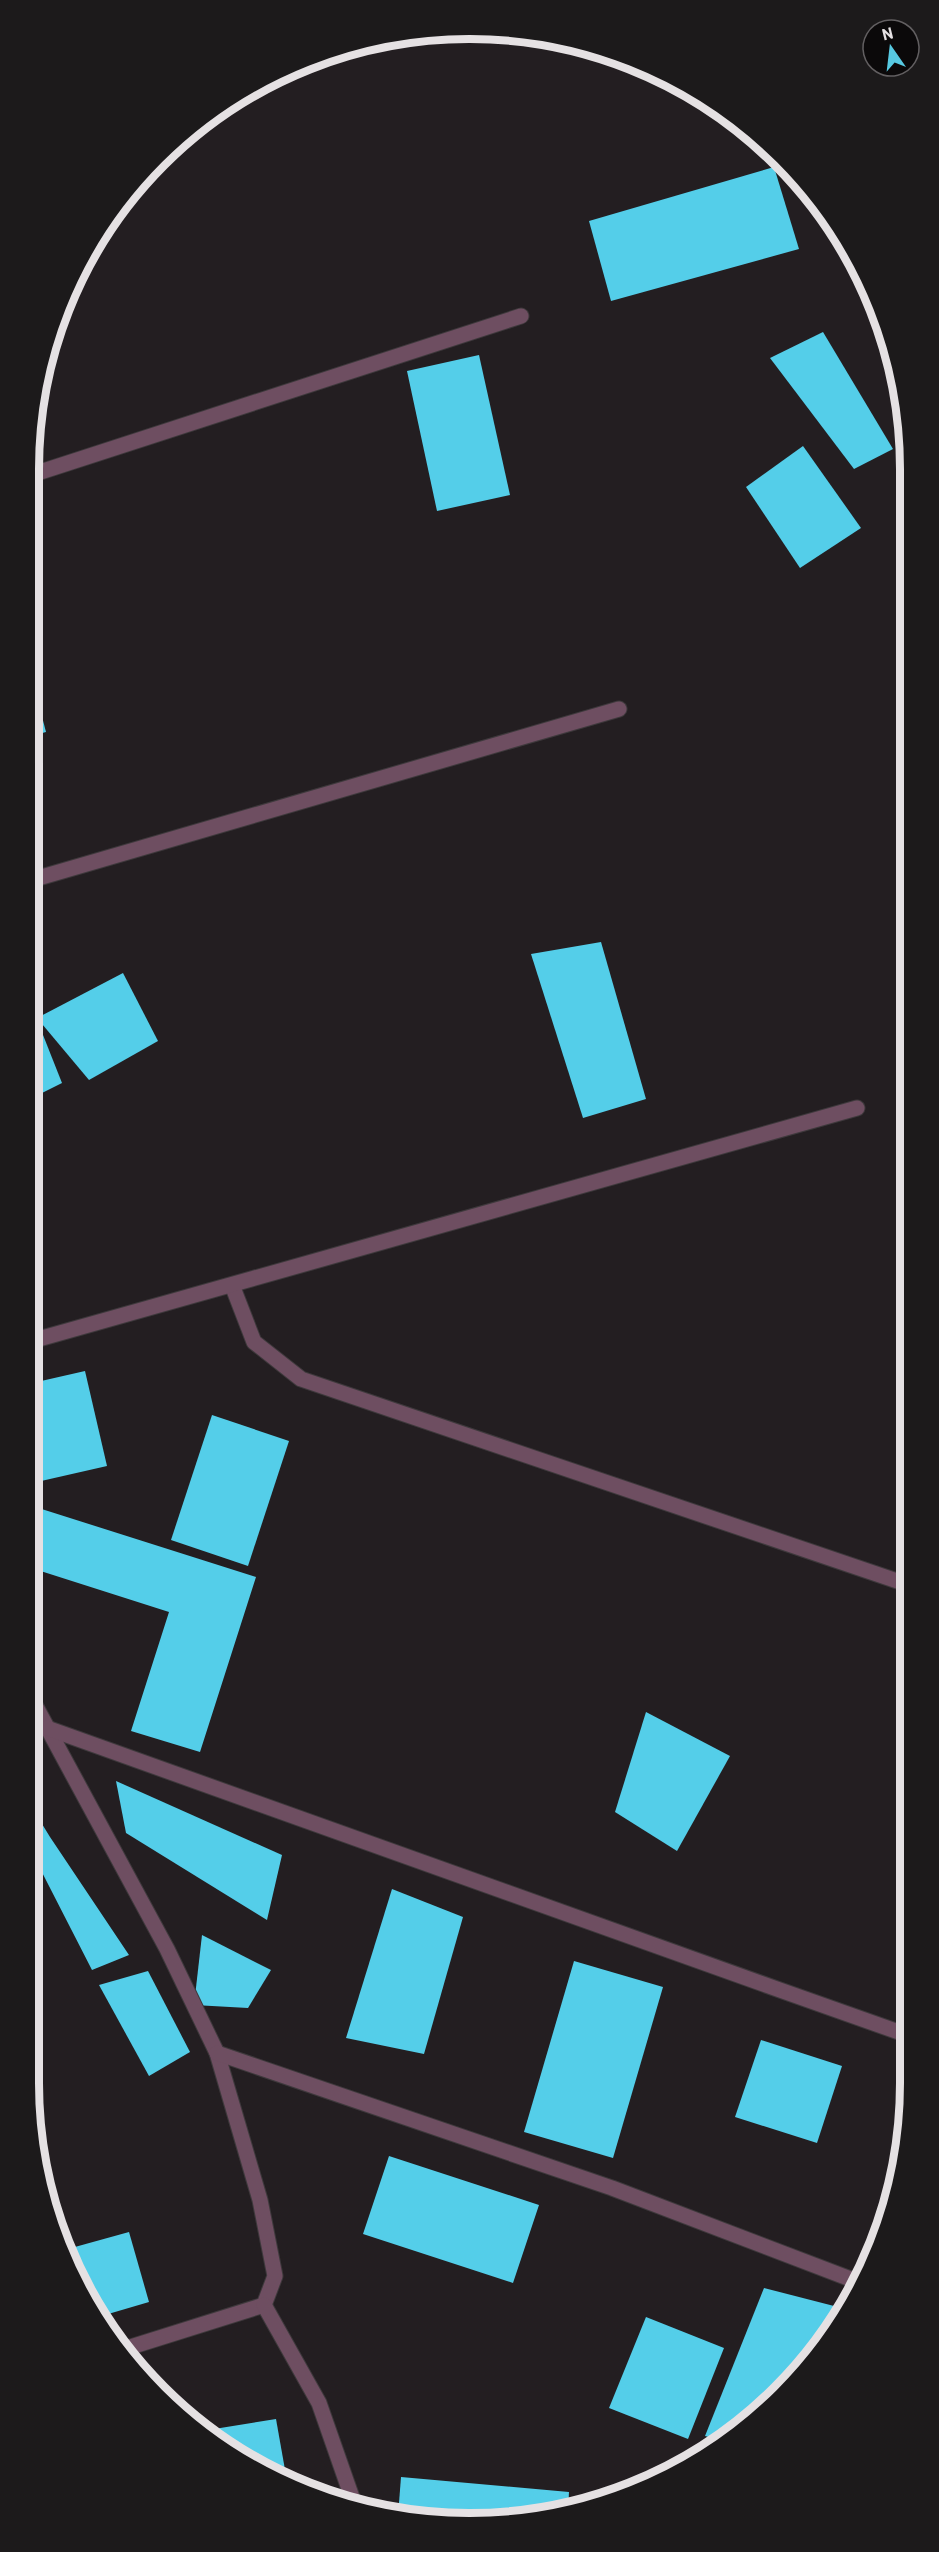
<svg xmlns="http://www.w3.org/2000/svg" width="939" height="2552" viewBox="0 0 939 2552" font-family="Barlow,sans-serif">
<rect width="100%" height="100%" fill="#231e21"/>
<g fill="#54cee9">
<path d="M774,167L799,249L611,301L589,221Z"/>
<path d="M823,332L893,449L854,469L770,358Z"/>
<path d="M479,355L510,495L437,511L407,371Z"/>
<path d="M803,446L861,528L800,568L746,487Z"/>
<path d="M28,663L46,732L28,737Z"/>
<path d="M601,942L646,1099L583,1118L531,954Z"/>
<path d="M123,973L158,1041L89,1080L37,1018Z"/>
<path d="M28,997L62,1083L28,1100Z"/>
<path d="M85,1371L107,1466L28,1484V1384Z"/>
<path d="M212,1415L289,1441L248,1566L171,1540Z"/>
<path d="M29,1505L256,1577L200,1752L131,1731L169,1612L28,1567Z"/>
<path d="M646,1712L730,1756L677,1851L615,1812Z"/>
<path d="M116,1781L282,1855L267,1920L126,1833Z"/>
<path d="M28,1801L50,1837L129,1955L92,1970L28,1845Z"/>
<path d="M392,1889L463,1917L424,2054L346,2038Z"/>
<path d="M202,1935L271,1970L248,2008L194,2005Z"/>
<path d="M574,1961L663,1987L613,2158L524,2132Z"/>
<path d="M148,1971L190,2052L149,2076L99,1985Z"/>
<path d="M761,2040L842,2066L817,2143L735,2117Z"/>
<path d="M389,2156L539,2205L513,2283L363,2234Z"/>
<path d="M129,2232L149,2302L98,2317L87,2303L64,2250Z"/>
<path d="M764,2288L834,2306L822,2347L723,2441L705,2436Z"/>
<path d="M646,2317L724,2348L688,2439L609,2408Z"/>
<path d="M276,2419L287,2481L249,2465L208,2430Z"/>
<path d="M401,2477L569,2492L568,2511L556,2515L412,2520L398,2516Z"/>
</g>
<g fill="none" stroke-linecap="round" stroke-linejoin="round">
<g stroke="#3e393c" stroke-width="17">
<g id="minor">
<path d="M28,476L521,316"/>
<path d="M28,881L619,709"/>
<path d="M232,1285L254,1342L301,1379L909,1585"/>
<path d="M28,1342L857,1108"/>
<path d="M28,1692L167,1949L217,2053L260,2200L275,2276L264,2305L121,2350"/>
<path d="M47,1728C336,1829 622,1935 910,2036"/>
<path d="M217,2053L612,2188L861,2283"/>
<path d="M264,2305L319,2403L355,2506"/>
</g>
</g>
<use href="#minor" stroke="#6e4e61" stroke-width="15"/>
</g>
<path d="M0 0H939V2552H0ZM469 39H470A430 430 0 0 1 900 469V2083A430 430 0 0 1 470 2513H469A430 430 0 0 1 39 2083V469A430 430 0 0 1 469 39Z" fill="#1c1a1b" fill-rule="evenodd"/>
<path fill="none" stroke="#e5e1e3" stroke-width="8" d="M469 39H470A430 430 0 0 1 900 469V2083A430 430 0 0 1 470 2513H469A430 430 0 0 1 39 2083V469A430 430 0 0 1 469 39Z"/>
<g transform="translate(891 48) rotate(346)"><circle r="28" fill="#0b090a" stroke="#625f61" stroke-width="1.5"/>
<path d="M0-4.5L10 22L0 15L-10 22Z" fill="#57c9e2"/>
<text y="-9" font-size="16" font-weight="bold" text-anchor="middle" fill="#e5e1e3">N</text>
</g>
</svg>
